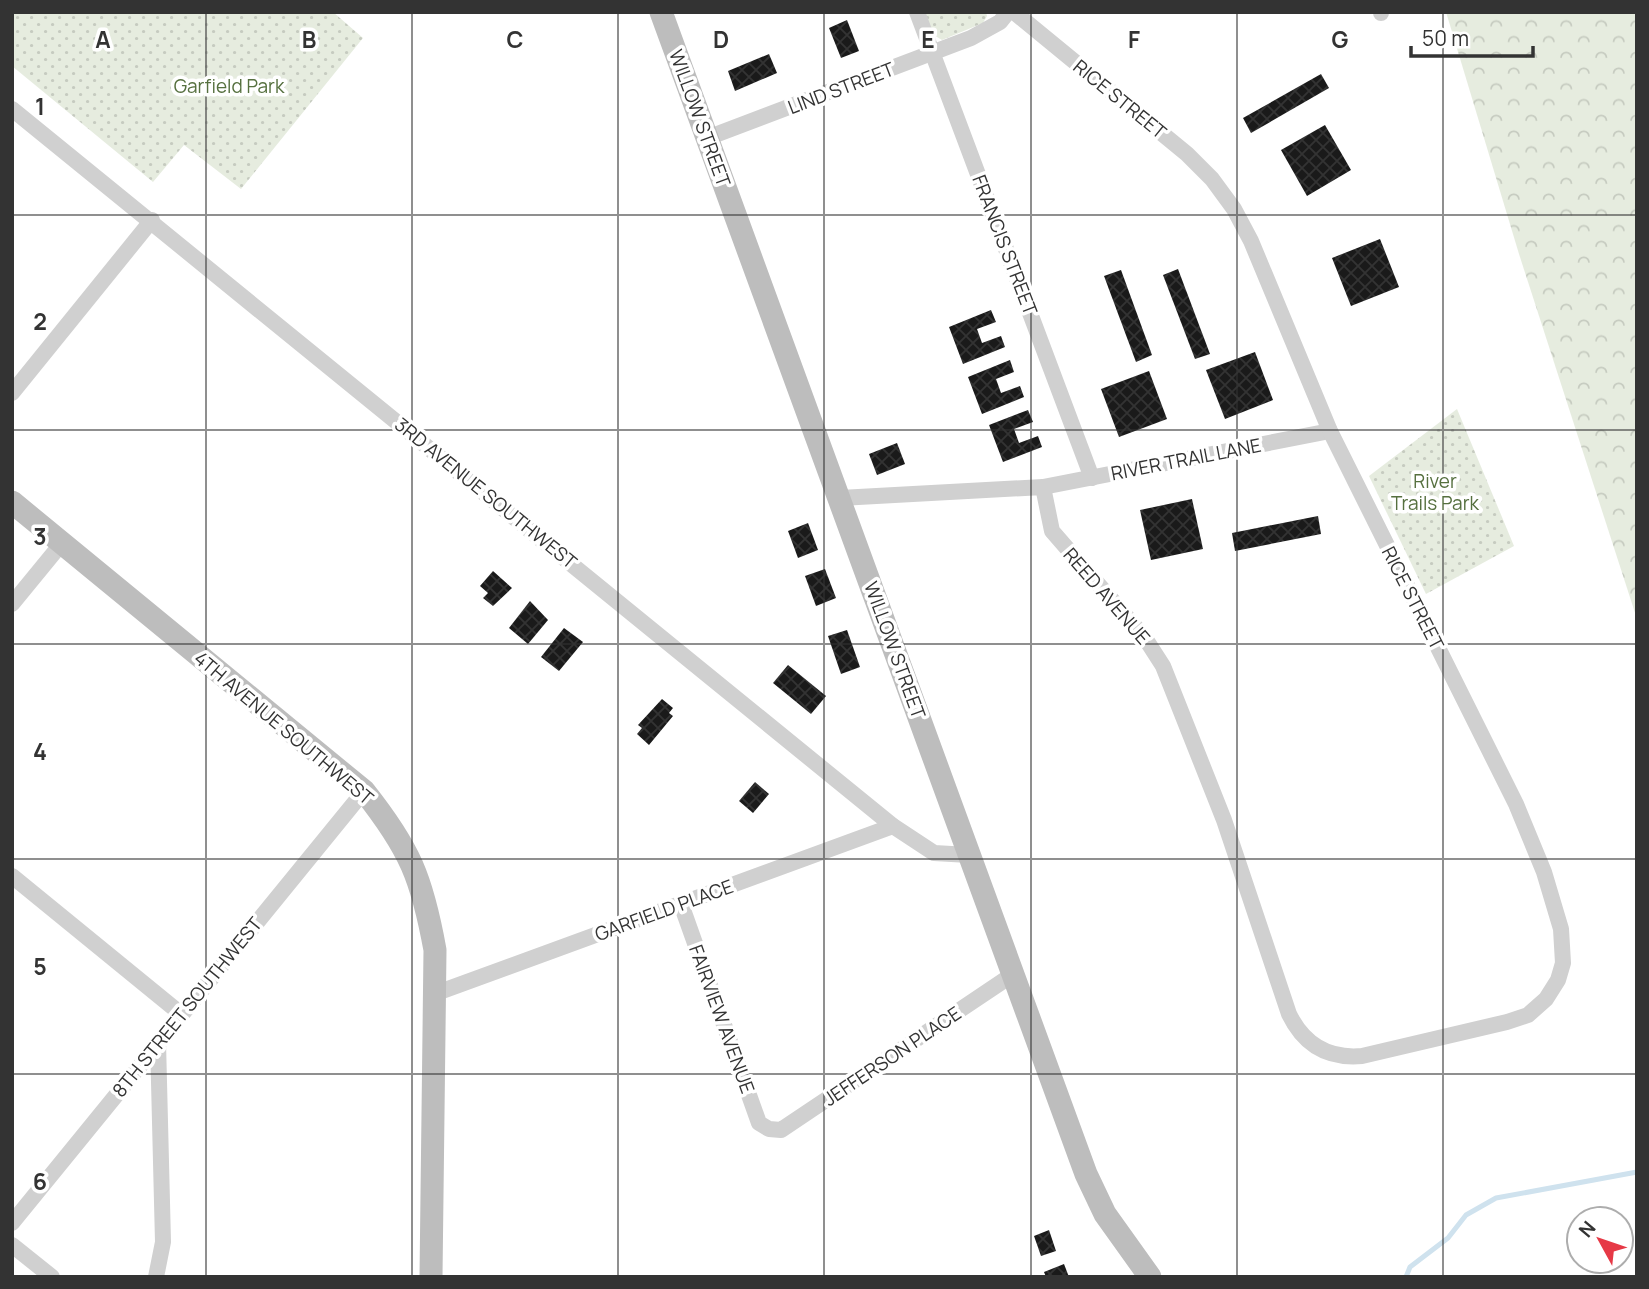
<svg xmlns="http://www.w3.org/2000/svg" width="1649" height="1289" viewBox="0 0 1649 1289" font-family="Manrope,sans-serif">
<defs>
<pattern id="forest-crowns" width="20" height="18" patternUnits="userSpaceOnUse" patternTransform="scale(1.75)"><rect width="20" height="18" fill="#e6ecdf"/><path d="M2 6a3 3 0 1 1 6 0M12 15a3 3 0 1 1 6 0" fill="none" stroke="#c6cbc0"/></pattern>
<pattern id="park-dots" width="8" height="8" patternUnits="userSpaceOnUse" patternTransform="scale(1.75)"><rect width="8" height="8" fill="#e6ecdf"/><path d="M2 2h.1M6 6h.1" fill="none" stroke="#c6cbc0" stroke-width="1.8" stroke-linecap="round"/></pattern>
<pattern id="building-cross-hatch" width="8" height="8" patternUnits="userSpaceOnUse" patternTransform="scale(1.75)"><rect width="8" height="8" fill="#1a1a1a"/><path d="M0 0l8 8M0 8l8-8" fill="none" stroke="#333"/></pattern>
</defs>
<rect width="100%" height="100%" fill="#fff"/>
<path fill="url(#forest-crowns)" d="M1446,12H1637V619L1519,254Z"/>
<g fill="url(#park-dots)">
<path d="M12,12H333L363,38L241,189L184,145L153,182L12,66Z"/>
<path d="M925,12H986L987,16L983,23L942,40L932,34Z"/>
<path d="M1457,409L1514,546L1426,594L1369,476Z"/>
</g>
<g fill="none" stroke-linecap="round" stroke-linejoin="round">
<path stroke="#cfe2ee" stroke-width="5" d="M1406,1277L1410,1267L1448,1238L1466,1215L1496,1198L1637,1172"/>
</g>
<g fill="url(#building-cross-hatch)">
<path d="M847,20L859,51L841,58L829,28Z"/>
<path d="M769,54L777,73L735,91L728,71Z"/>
<path d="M1321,74L1329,88L1251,133L1243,118Z"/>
<path d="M1325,125L1351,170L1307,196L1281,150Z"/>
<path d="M1380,239L1399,287L1351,306L1332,258Z"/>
<path d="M1178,269L1210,354L1195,359L1163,275Z"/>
<path d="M1121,270L1152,355L1136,362L1104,276Z"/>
<path d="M991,310L996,322L977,329L982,343L1001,336L1005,347L963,364L949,327Z"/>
<path d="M1255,352L1273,400L1225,419L1206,370Z"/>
<path d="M1010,360L1014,372L996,379L1001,393L1020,386L1024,397L982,414L968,377Z"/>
<path d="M1149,371L1167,419L1119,437L1101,389Z"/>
<path d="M1028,410L1033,422L1014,429L1019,443L1038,436L1042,447L1003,462L989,425Z"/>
<path d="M897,443L905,464L877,475L869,454Z"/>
<path d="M1192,499L1203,549L1151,560L1140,510Z"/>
<path d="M1318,516L1321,534L1235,551L1232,533Z"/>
<path d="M808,523L818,550L798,558L788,531Z"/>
<path d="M825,569L836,598L816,606L805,576Z"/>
<path d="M493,571L512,588L493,606L483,598L488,593L480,586Z"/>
<path d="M530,601L548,620L528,644L509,628Z"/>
<path d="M564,628L583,642L559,671L541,657Z"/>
<path d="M847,630L860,667L841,674L828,636Z"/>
<path d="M788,665L826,696L811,714L773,683Z"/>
<path d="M662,699L673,708L669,713L673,716L649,745L637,734L642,728L638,725Z"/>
<path d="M755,782L769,794L753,813L739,801Z"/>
<path d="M1049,1230L1056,1251L1041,1256L1034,1236Z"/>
<path d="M1064,1264L1069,1277H1046L1044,1272Z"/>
</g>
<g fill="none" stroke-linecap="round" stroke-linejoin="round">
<g stroke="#d0d0d0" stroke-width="16">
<path d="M917,12L1092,478"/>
<path d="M1381,12V13"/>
<path d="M12,109L893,826L934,853L969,855"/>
<path d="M707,138L971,38L1000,22L1008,12"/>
<path d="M12,393L152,220"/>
<path d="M1043,487L1330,431"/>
<path d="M840,498L1043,487L1052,531L1145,638L1163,666L1224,820L1289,1014C1304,1045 1328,1059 1362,1056L1507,1022L1528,1015L1546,999L1558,980L1563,963L1561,929L1544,872L1516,804L1330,431L1251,241L1234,209L1212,179L1187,154L1014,12"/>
<path d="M12,604L62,543"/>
<path d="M12,876L181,1014"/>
<path d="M681,904L759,1123L769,1129L781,1130L1012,975"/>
<path d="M434,994L893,826"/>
<path d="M12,1223L364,791"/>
<path d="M12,1245L52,1277"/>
<path d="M156,1277L163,1242L158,1042"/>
</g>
<g stroke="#bdbdbd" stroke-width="23">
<path d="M661,12L1086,1174L1105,1214L1150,1277"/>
<path d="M12,502L364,791C410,849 422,878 435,950L431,1277"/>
</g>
</g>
<path fill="none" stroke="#333" stroke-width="2" stroke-opacity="0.55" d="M206,12V1277M412,12V1277M618,12V1277M824,12V1277M1031,12V1277M1237,12V1277M1443,12V1277M12,215H1637M12,430H1637M12,644H1637M12,859H1637M12,1074H1637"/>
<g text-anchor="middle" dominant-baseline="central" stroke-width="7" stroke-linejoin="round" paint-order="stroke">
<g font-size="19" fill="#56703f" stroke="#fff">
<text x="229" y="86">Garfield Park</text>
<text x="1435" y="481">River<tspan x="1435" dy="22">Trails Park</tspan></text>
</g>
<g font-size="19" fill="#333" stroke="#fff">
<text transform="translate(841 88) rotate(-21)">LIND STREET</text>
<text transform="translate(1120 99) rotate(39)">RICE STREET</text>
<text transform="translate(700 118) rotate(70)">WILLOW STREET</text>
<text transform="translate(1005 245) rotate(69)">FRANCIS STREET</text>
<text transform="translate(1186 459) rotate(-11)">RIVER TRAIL LANE</text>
<text transform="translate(486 493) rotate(39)">3RD AVENUE SOUTHWEST</text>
<text transform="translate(1107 596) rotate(49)">REED AVENUE</text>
<text transform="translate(1413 598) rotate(63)">RICE STREET</text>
<text transform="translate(895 650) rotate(70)">WILLOW STREET</text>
<text transform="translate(284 728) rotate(40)">4TH AVENUE SOUTHWEST</text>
<text transform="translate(664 910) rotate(-20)">GARFIELD PLACE</text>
<text transform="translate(187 1007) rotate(-51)">8TH STREET SOUTHWEST</text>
<text transform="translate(722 1019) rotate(70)">FAIRVIEW AVENUE</text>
<text transform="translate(892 1056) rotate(-34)">JEFFERSON PLACE</text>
</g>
</g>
<g font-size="23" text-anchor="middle" font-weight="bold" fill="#333" stroke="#fff" stroke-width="7" stroke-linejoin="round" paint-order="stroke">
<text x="103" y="48">A</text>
<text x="309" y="48">B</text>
<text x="515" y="48">C</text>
<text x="721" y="48">D</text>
<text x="928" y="48">E</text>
<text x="1134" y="48">F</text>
<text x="1340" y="48">G</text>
<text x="40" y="115">1</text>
<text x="40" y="330">2</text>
<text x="40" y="545">3</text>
<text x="40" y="760">4</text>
<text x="40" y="975">5</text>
<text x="40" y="1190">6</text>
</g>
<rect width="1649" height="1289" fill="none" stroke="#333333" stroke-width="28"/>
<g transform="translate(1600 1240) rotate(310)"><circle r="33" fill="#ffffff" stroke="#adadad" stroke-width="2"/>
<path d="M0-5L12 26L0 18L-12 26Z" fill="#e63946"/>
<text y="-10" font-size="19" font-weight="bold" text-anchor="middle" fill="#333333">N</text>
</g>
<path d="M1411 46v10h122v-10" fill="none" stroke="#333333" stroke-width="3.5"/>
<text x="1422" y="46" font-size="21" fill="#333333" stroke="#ffffff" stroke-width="5" paint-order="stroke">50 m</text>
</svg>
